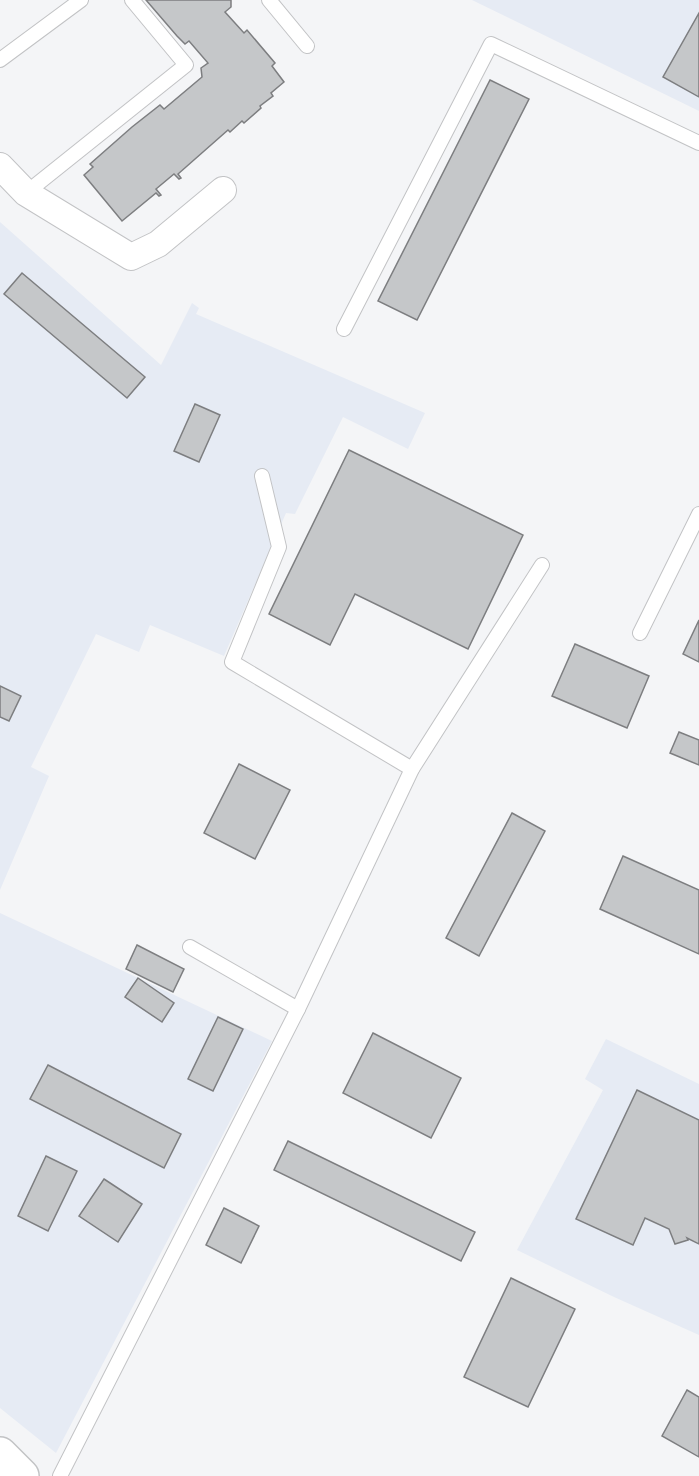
<svg xmlns="http://www.w3.org/2000/svg" width="699" height="1476" viewBox="0 0 699 1476" font-family="'Alegreya Sans',sans-serif">
<rect width="100%" height="100%" fill="#f4f5f7"/>
<g fill="#e6ebf4">
<path d="M472,0H699V111Z"/>
<path d="M0,222L161,365L192,303L199,308L196,314L425,413L408,449L343,417L295,514L286,513L224,656L150,625L139,652L96,634L31,767L49,776L0,890Z"/>
<path d="M0,913L272,1041L56,1453L0,1408Z"/>
<path d="M606,1039L699,1084V1335L614,1297L517,1250L603,1090L585,1079Z"/>
</g>
<g fill="#c5c7c9" stroke="#7d7e80" stroke-width="1.5">
<path d="M146,0H231V7L225,12L244,33L247,30L275,63L272,66L284,82L271,93L273,96L260,106L261,108L244,123L242,121L230,132L228,130L178,174L181,178L179,179L174,174L156,189L161,195L159,196L156,193L122,221L84,175L93,167L90,164L132,127L160,105L164,109L202,77L201,68L208,63L189,41L185,44L177,36Z"/>
<path d="M699,13V97L663,77Z"/>
<path d="M490,80L529,99L417,320L378,301Z"/>
<path d="M22,273L145,377L127,398L4,294Z"/>
<path d="M195,404L220,415L199,462L174,451Z"/>
<path d="M349,450L523,535L468,649L355,594L330,645L269,614Z"/>
<path d="M699,620V662L683,654Z"/>
<path d="M575,644L649,676L627,728L552,696Z"/>
<path d="M0,686L21,696L9,721L0,717Z"/>
<path d="M679,732L699,740V765L670,753Z"/>
<path d="M239,764L290,790L255,859L204,833Z"/>
<path d="M512,813L545,831L479,956L446,938Z"/>
<path d="M623,856L699,890V954L600,909Z"/>
<path d="M137,945L184,969L173,992L126,969Z"/>
<path d="M138,978L174,1003L162,1022L125,997Z"/>
<path d="M218,1017L243,1029L213,1091L188,1079Z"/>
<path d="M373,1033L461,1078L431,1138L343,1093Z"/>
<path d="M48,1065L181,1134L164,1168L30,1099Z"/>
<path d="M637,1090L699,1120V1244L687,1238L688,1240L675,1244L669,1229L645,1218L633,1245L576,1219Z"/>
<path d="M288,1141L475,1232L461,1261L274,1170Z"/>
<path d="M46,1156L77,1171L48,1231L18,1216Z"/>
<path d="M104,1179L142,1204L118,1242L79,1216Z"/>
<path d="M224,1208L259,1226L241,1263L206,1245Z"/>
<path d="M511,1278L575,1309L528,1407L464,1377Z"/>
<path d="M687,1390L699,1397V1457L662,1436Z"/>
</g>
<g fill="none" stroke-linecap="round" stroke-linejoin="round">
<g stroke="#c2c3c5" stroke-width="16">
<g id="lane">
<path d="M269,0L307,46"/>
<path d="M0,60L81,0"/>
<path d="M26,193L186,65L132,0"/>
<path d="M344,329L491,44L699,143"/>
<path d="M262,476L279,547L232,662L412,769"/>
<path d="M640,633L699,514"/>
<path d="M190,947L298,1009"/>
<path d="M60,1476L298,1009L412,769L542,565"/>
</g>
</g>
<g stroke="#c2c3c5" stroke-width="28">
<path id="street" d="M0,166L26,193L131,257L158,244L223,190"/>
</g>
<g stroke="#c2c3c5" stroke-width="36">
<path id="secondary" d="M0,1454L22,1476"/>
</g>
<use href="#lane" stroke="#fff" stroke-width="14"/>
<use href="#street" stroke="#fff" stroke-width="26"/>
<use href="#secondary" stroke="#fff" stroke-width="33"/>
</g>
</svg>
